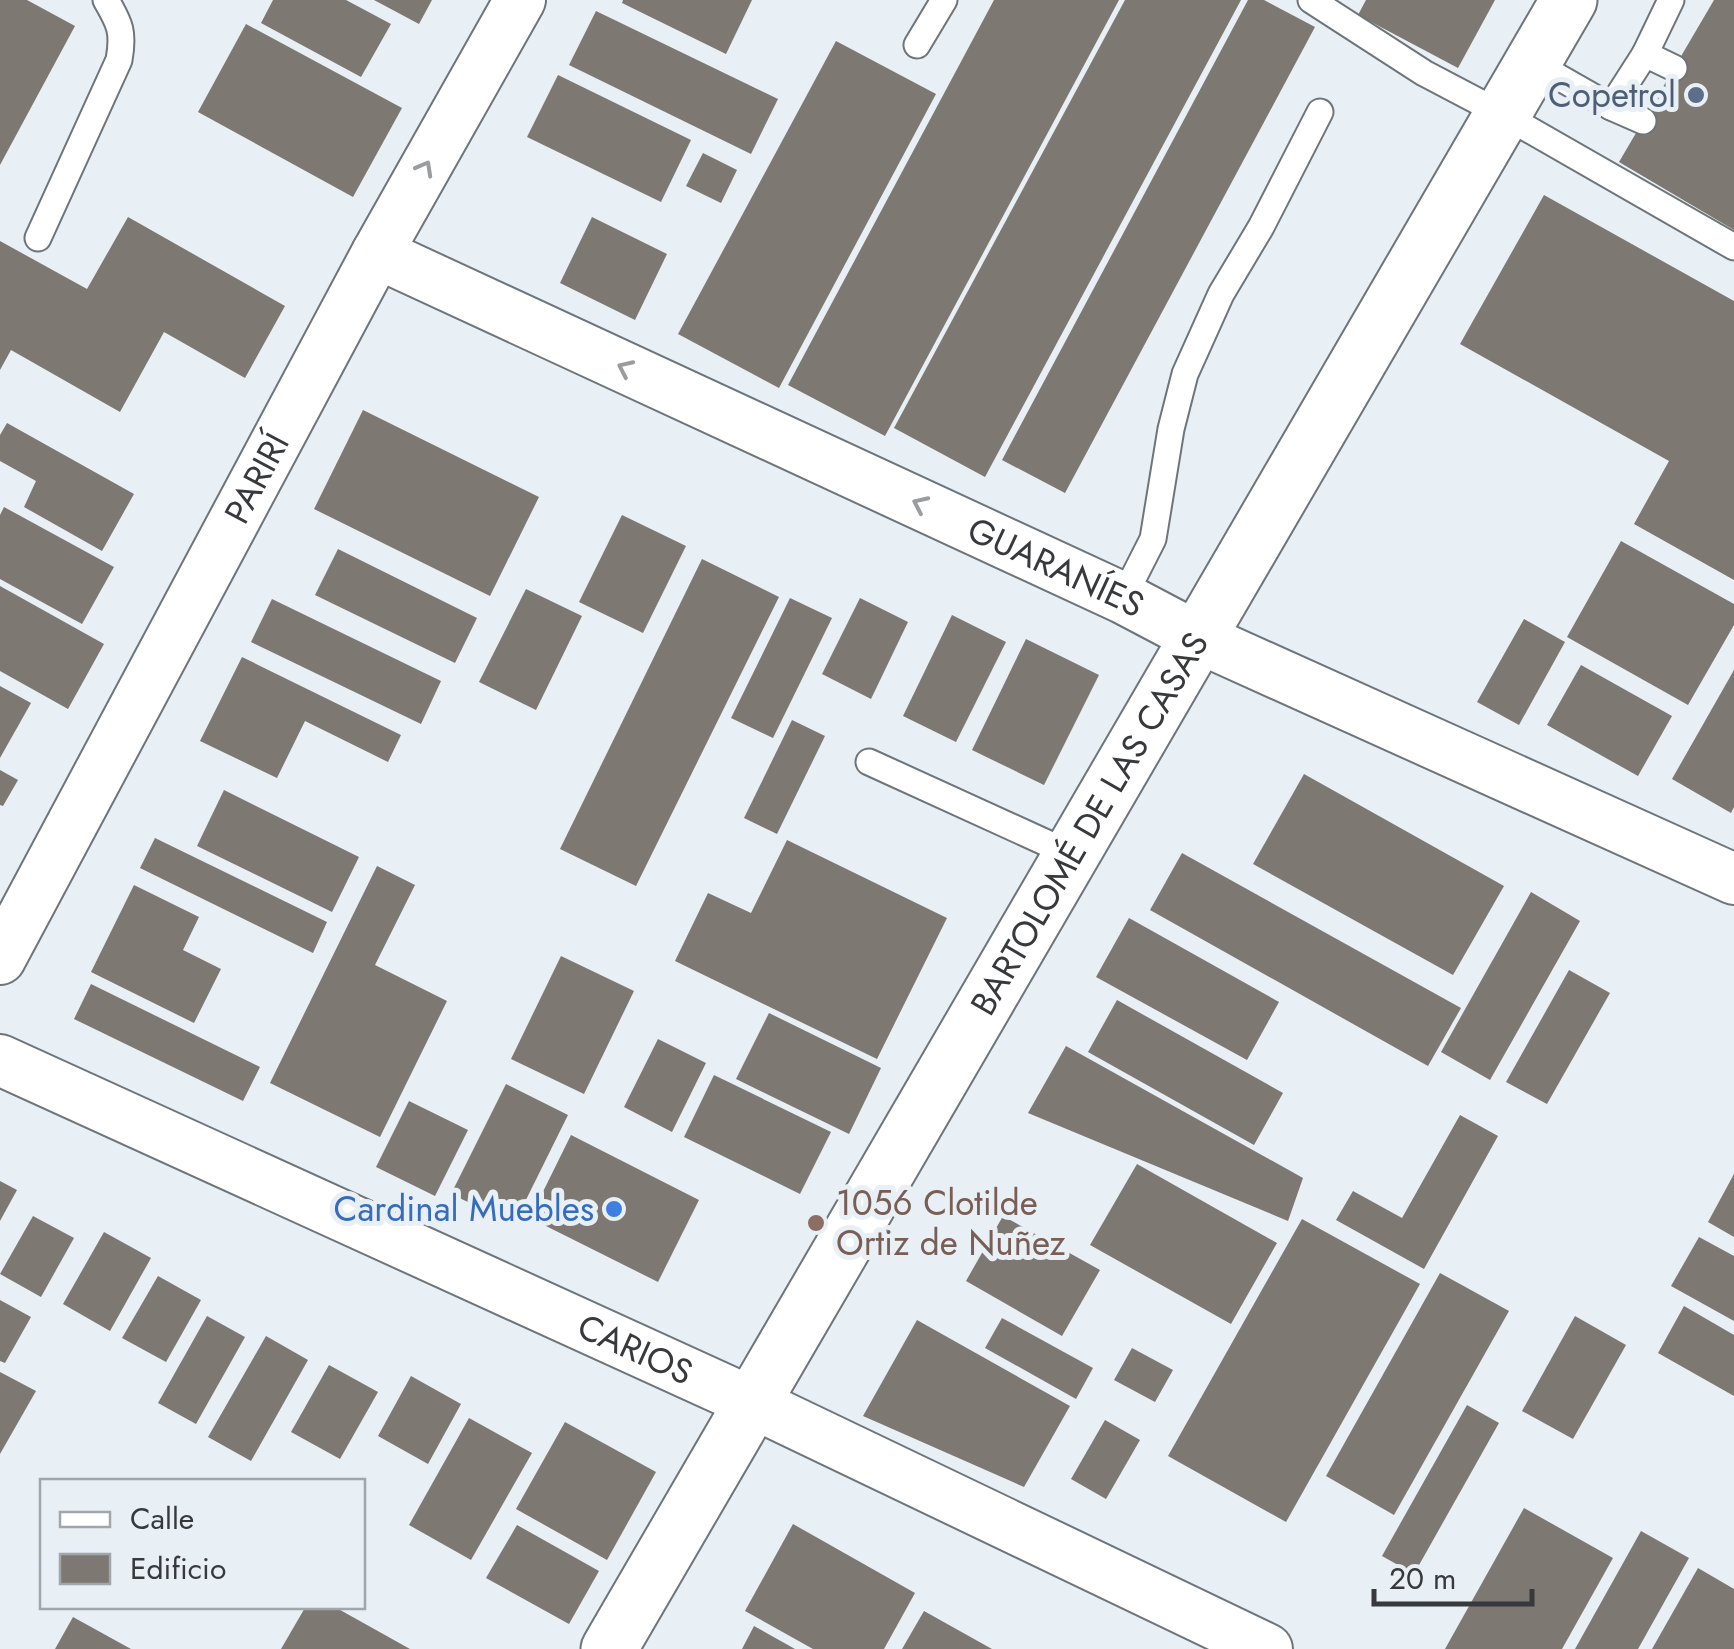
<svg xmlns="http://www.w3.org/2000/svg" width="1734" height="1649" viewBox="0 0 1734 1649" font-family="Jost,sans-serif">
<rect width="100%" height="100%" fill="#e8eff5"/>
<g fill="#7d7872">
<path d="M0,0H27L75,26L0,165Z"/>
<path d="M273,0H346L391,24L361,77L261,23Z"/>
<path d="M374,0H432L419,24Z"/>
<path d="M623,0H752L726,54L622,3Z"/>
<path d="M994,0H1119L885,436L788,385Z"/>
<path d="M1125,0H1241L985,477L894,428Z"/>
<path d="M1248,0H1264L1315,27L1065,493L1002,460Z"/>
<path d="M1366,0H1495L1458,68L1358,15Z"/>
<path d="M1714,0H1734V230L1619,162Z"/>
<path d="M596,11L778,99L751,154L569,65Z"/>
<path d="M246,24L402,108L353,197L198,112Z"/>
<path d="M836,41L936,94L779,388L678,334Z"/>
<path d="M558,75L691,140L661,202L527,137Z"/>
<path d="M703,153L737,170L721,203L686,186Z"/>
<path d="M1544,195L1734,301V580L1634,524L1669,461L1460,344Z"/>
<path d="M128,217L285,306L245,378L164,332L120,412L11,350L0,370V241L87,289Z"/>
<path d="M592,217L667,254L635,320L560,283Z"/>
<path d="M363,410L539,497L490,596L314,509Z"/>
<path d="M7,423L134,494L102,551L24,507L36,481L0,461V435Z"/>
<path d="M4,507L114,567L82,624L0,579V515Z"/>
<path d="M622,515L686,546L643,633L579,602Z"/>
<path d="M1621,541L1734,604V625L1688,705L1567,637Z"/>
<path d="M338,549L477,618L455,663L315,595Z"/>
<path d="M702,559L779,597L636,886L560,849Z"/>
<path d="M0,586L104,644L68,709L0,671Z"/>
<path d="M526,589L582,616L536,710L479,682Z"/>
<path d="M790,598L832,618L773,738L731,718Z"/>
<path d="M860,598L908,622L871,699L822,674Z"/>
<path d="M272,599L441,681L421,724L251,642Z"/>
<path d="M952,615L1006,642L956,742L903,716Z"/>
<path d="M1524,619L1565,642L1519,725L1477,702Z"/>
<path d="M1026,639L1099,675L1044,785L972,750Z"/>
<path d="M242,657L401,735L388,762L305,721L277,778L200,741Z"/>
<path d="M1581,665L1672,716L1638,776L1547,725Z"/>
<path d="M1734,670V807L1731,813L1672,779Z"/>
<path d="M0,686L31,703L0,758Z"/>
<path d="M792,720L825,736L777,834L744,818Z"/>
<path d="M0,770L18,780L3,806L0,805Z"/>
<path d="M1304,774L1504,886L1453,975L1253,864Z"/>
<path d="M224,790L359,857L332,912L197,846Z"/>
<path d="M155,838L327,922L313,953L140,868Z"/>
<path d="M787,840L947,918L877,1059L675,961L708,893L751,913Z"/>
<path d="M1182,853L1461,1008L1428,1066L1150,910Z"/>
<path d="M377,866L415,885L375,965L447,1001L380,1137L270,1083Z"/>
<path d="M134,885L199,917L183,950L221,969L194,1023L91,972Z"/>
<path d="M1531,892L1580,921L1490,1080L1441,1052Z"/>
<path d="M1129,918L1279,1002L1247,1060L1096,977Z"/>
<path d="M561,956L634,991L584,1094L511,1059Z"/>
<path d="M1569,970L1610,993L1547,1104L1506,1082Z"/>
<path d="M91,984L260,1067L243,1101L74,1019Z"/>
<path d="M1117,1000L1283,1093L1254,1145L1088,1052Z"/>
<path d="M769,1013L881,1068L849,1134L736,1079Z"/>
<path d="M658,1039L706,1063L672,1132L624,1107Z"/>
<path d="M1066,1046L1303,1178L1288,1221L1028,1113Z"/>
<path d="M714,1075L831,1132L800,1194L684,1137Z"/>
<path d="M506,1084L568,1115L514,1224L451,1194Z"/>
<path d="M409,1101L468,1130L435,1196L376,1167Z"/>
<path d="M1460,1115L1498,1136L1424,1269L1336,1220L1353,1191L1402,1218Z"/>
<path d="M571,1135L699,1200L658,1282L530,1218Z"/>
<path d="M1137,1164L1277,1243L1231,1324L1090,1245Z"/>
<path d="M1734,1174V1237L1708,1222Z"/>
<path d="M0,1181L17,1190L0,1221Z"/>
<path d="M33,1216L74,1238L41,1297L0,1274Z"/>
<path d="M1003,1216L1100,1270L1062,1336L966,1281Z"/>
<path d="M1302,1219L1420,1284L1286,1522L1168,1456Z"/>
<path d="M104,1232L151,1258L110,1331L63,1304Z"/>
<path d="M1699,1237L1734,1256V1321L1671,1286Z"/>
<path d="M1440,1273L1509,1311L1394,1515L1326,1476Z"/>
<path d="M158,1276L201,1300L166,1362L122,1338Z"/>
<path d="M0,1300L31,1317L5,1363L0,1361Z"/>
<path d="M1684,1306L1734,1335V1396L1658,1353Z"/>
<path d="M207,1316L245,1337L196,1424L158,1403Z"/>
<path d="M1575,1316L1626,1345L1573,1439L1522,1411Z"/>
<path d="M1002,1318L1093,1368L1076,1399L985,1348Z"/>
<path d="M917,1320L1070,1406L1024,1487L863,1416Z"/>
<path d="M266,1336L308,1360L251,1461L208,1437Z"/>
<path d="M1132,1348L1173,1370L1155,1402L1114,1380Z"/>
<path d="M329,1365L378,1392L340,1459L291,1432Z"/>
<path d="M0,1372L36,1391L0,1454Z"/>
<path d="M411,1376L461,1404L428,1464L378,1436Z"/>
<path d="M1467,1405L1499,1423L1414,1574L1382,1556Z"/>
<path d="M469,1418L532,1453L471,1560L409,1525Z"/>
<path d="M1105,1420L1140,1440L1106,1499L1071,1479Z"/>
<path d="M565,1422L656,1472L607,1560L516,1509Z"/>
<path d="M1524,1508L1613,1558L1562,1649H1445Z"/>
<path d="M793,1524L915,1593L884,1649H813L745,1611Z"/>
<path d="M517,1525L599,1571L569,1624L486,1578Z"/>
<path d="M1641,1531L1689,1558L1638,1649H1575Z"/>
<path d="M1698,1568L1734,1589V1649H1652Z"/>
<path d="M306,1606H333L410,1649H281Z"/>
<path d="M924,1611L992,1649H902Z"/>
<path d="M73,1617L131,1649H55Z"/>
<path d="M754,1626L795,1649H742Z"/>
</g>
<g fill="none" stroke-linecap="round" stroke-linejoin="round">
<g stroke="#6e757a" stroke-width="29">
<g id="lane">
<path d="M1311,0L1424,73L1502,114L1734,247"/>
<path d="M1671,0L1645,54L1674,68"/>
<path d="M917,45L944,0"/>
<path d="M1532,62L1611,107L1645,54"/>
<path d="M1611,107L1643,121"/>
<path d="M38,238L119,60C124,32 120,24 106,0"/>
<path d="M1123,598L1153,539L1171,429L1185,374L1221,294L1261,227L1320,112"/>
<path d="M869,762L1073,855"/>
</g>
</g>
<g stroke="#6e757a" stroke-width="54">
<g id="street">
<path id="s1" d="M377,253L1123,598L1197,637L1734,879"/>
<path id="s2" d="M0,959L377,253L520,0"/>
<path id="s3" d="M0,1060L751,1402L1267,1649"/>
</g>
</g>
<g stroke="#6e757a" stroke-width="59">
<g id="secondary">
<path id="s4" d="M609,1649L1569,0"/>
</g>
</g>
<use href="#lane" stroke="#fff" stroke-width="25"/>
<use href="#street" stroke="#fff" stroke-width="50"/>
<use href="#secondary" stroke="#fff" stroke-width="55"/>
</g>
<defs><path id="oneway-chevron" d="M-2-3.5L2.5 0L-2 3.5" fill="none" stroke-width="1.6" stroke-linecap="round" stroke-linejoin="round" transform="scale(2.5)"/></defs>
<g stroke="#9b9c9e">
<use href="#oneway-chevron" transform="translate(425 168) rotate(-61)"/>
<use href="#oneway-chevron" transform="translate(625 368) rotate(-155)"/>
<use href="#oneway-chevron" transform="translate(920 504) rotate(-155)"/>
</g>
<circle fill="#5c6f8a" stroke="#e8eff5" stroke-width="4" cx="1696" cy="95" r="10"/>
<circle fill="#3f7fe0" stroke="#e8eff5" stroke-width="4" cx="614" cy="1209" r="10"/>
<circle fill="#8d6e63" stroke="#e8eff5" stroke-width="4" cx="816" cy="1223" r="10"/>
<g text-anchor="middle" dominant-baseline="central" stroke-width="10" stroke-linejoin="round" paint-order="stroke">
<g font-size="35" fill="#4e5e75" stroke="#e8eff5" text-anchor="end">
<text x="1676" y="95">Copetrol</text>
</g>
<g font-size="35" fill="#37393c" stroke="#e8eff5">
<text stroke="none"><textPath href="#s2" startOffset="545">PARIRÍ</textPath></text>
<text stroke="none"><textPath href="#s1" startOffset="748">GUARANÍES</textPath></text>
<text stroke="none"><textPath href="#s4" startOffset="955">BARTOLOMÉ DE LAS CASAS</textPath></text>
<text stroke="none"><textPath href="#s3" startOffset="698">CARIOS</textPath></text>
</g>
<g font-size="35" fill="#785e54" stroke="#e8eff5" text-anchor="start">
<text x="836" y="1203">1056 Clotilde<tspan x="836" dy="40">Ortiz de Nuñez</tspan></text>
</g>
<g font-size="35" fill="#366cbe" stroke="#e8eff5" text-anchor="end">
<text x="594" y="1209">Cardinal Muebles</text>
</g>
</g>
<rect x="40" y="1479" width="325" height="130" fill="#e8eff5" stroke="#a1a6ab" stroke-width="2.5"/>
<rect x="60" y="1512" width="50" height="15" fill="#ffffff" stroke="#a1a6ab" stroke-width="2.5"/>
<text x="130" y="1529" font-size="30" fill="#37393c">Calle</text>
<rect x="60" y="1554" width="50" height="30" fill="#7d7872" stroke="#a1a6ab" stroke-width="2.5"/>
<text x="130" y="1579" font-size="30" fill="#37393c">Edificio</text>
<path d="M1374 1589v15h158v-15" fill="none" stroke="#37393c" stroke-width="5"/>
<text x="1389" y="1589" font-size="30" fill="#37393c" stroke="#e8eff5" stroke-width="8" paint-order="stroke">20 m</text>
</svg>
